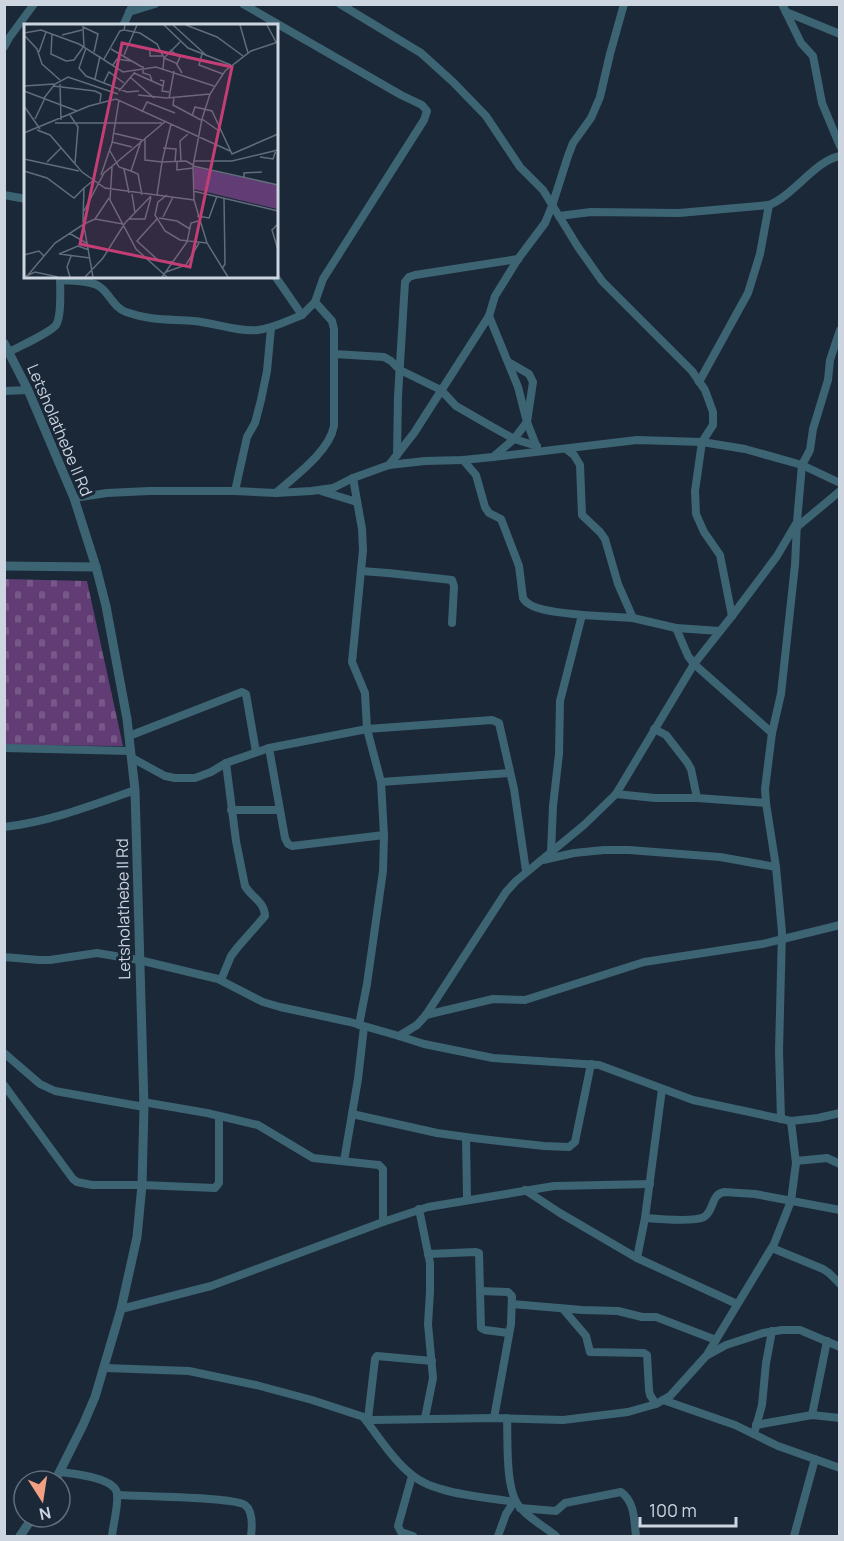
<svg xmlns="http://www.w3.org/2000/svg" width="844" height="1541" viewBox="0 0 844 1541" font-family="Manrope,sans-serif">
<defs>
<pattern id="cemetery-stones" width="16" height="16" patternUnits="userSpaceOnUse" patternTransform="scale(1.5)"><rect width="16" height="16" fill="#613c75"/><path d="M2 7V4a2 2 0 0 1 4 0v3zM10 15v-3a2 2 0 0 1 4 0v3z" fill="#765788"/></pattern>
</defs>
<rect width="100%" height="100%" fill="#1b2838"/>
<path fill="url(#cemetery-stones)" d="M5,579L87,581L123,746L5,745Z"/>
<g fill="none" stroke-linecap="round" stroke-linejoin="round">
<g stroke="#3c6473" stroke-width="8">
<path d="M243,4L401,95L422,105L427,111L424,120L323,279L315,302"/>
<path d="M340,4L421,53L453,82L486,116L520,167L543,190L578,247L602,281L692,371L705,390L713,412V425L702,442L695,491L696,514L704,532L720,555L732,616"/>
<path d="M782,4L801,43L813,56L822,103L840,146"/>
<path d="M129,12L155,4"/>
<path d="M786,12L840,34"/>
<path d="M123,26L133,4"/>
<path d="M4,47L9,38L34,4"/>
<path d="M4,195L26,199"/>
<path d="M559,216L591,212L679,213L769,205C793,196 816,160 840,156"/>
<path d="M275,276L302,315L315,302L332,321L334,329V426C329,452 295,476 276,493"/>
<path d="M60,280C70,281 92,280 100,287C110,294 114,308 126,312C151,321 170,319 194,321C215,323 237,332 258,330C274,328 287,321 302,315"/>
<path d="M489,316L518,387L527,422L537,448"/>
<path d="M9,352C20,346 50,333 56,325C62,316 60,287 60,276"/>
<path d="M334,354L384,357L391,361L400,370L441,390L456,406L489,425L514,439L537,446"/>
<path d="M699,382L748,293L760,254L769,205"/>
<path d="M4,391L28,390"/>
<path d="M566,449L574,455L580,465L582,515L600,532L605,539L618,584L633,618"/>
<path d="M397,455L398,396L405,282L409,277L415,275L518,259"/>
<path d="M493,457L514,439L527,422L533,382L529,374L510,363"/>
<path d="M463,460L476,475L485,507L489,513L501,519L503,524L519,566L523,598C530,612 568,613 582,615"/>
<path d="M389,465L414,433L489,316L495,296L518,259L545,223L552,206L568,156L573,143L591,118L600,97L610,54L624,4"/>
<path d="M235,491L247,437L255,423L261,400L267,371L271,328"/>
<path d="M321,491L357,502"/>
<path d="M74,498L107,493L149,491H235L276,493L311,491L333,488L353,478L389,465L425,461L463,460L493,457L637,440L702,442L745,449L802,465L840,483"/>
<path d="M797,527L840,491"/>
<path d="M361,571L388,573L452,580L454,586L452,623"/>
<path d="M676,628L720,631"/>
<path d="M654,729L666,735L687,762L691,769L697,798"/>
<path d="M129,736L242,692L246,694L256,752"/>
<path d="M4,748L131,751"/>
<path d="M269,748L285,838L288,844L292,846L384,835"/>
<path d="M132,758L165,776L175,778H195L211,772L226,763L269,748L367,729L365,693L352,662L363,550L362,529L353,478"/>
<path d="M381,782L510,773"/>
<path d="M616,794L655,798H697L766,803"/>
<path d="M231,810H279"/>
<path d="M4,827C49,822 93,805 135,790"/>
<path d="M551,852L553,806L559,754L560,701L582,615L633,618L676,628L688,656L694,664L772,733"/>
<path d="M543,860L574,853L604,850H629L720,857L776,867"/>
<path d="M4,957L39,960H50L97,953L139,960L218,979L263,1002L280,1007L350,1022L399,1036L424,1044L493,1058L599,1065L693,1100L791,1121L818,1118L840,1113"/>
<path d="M221,980L231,956L237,948L265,916C265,902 251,897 245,886L236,841L226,763"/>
<path d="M426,1015L493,999L525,1000L644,962L762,944L840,925"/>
<path d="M359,1025L367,984L383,871L384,835L381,782L367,729L492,720L499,723L514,789L526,871"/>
<path d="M399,1036L417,1025L426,1015L506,892L516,881L584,825L616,794L694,664L732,616L777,556L797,522L802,465L810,450L813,429L828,380L830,360L840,330"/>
<path d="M4,1053L40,1084L55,1091L144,1107"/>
<path d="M4,1085L73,1179L77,1182L92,1185H142L215,1188L219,1183V1116"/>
<path d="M143,1102L207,1113L258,1125L313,1158L379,1165L383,1169V1222"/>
<path d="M352,1114L437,1133L473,1138L544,1146L569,1147L575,1142L591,1064"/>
<path d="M781,1119L779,1051L782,932L776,867L766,803L765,789L772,733L781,694L795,565L797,523"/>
<path d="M466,1137L467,1199"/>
<path d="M344,1161L358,1079L364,1027"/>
<path d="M796,1161L827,1158L840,1164"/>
<path d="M525,1190L560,1213L637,1258L737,1304"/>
<path d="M419,1209L430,1263V1292L428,1324L433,1378L425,1418"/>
<path d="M645,1218C657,1219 695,1222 704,1217C715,1210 710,1195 724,1192L755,1194L840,1210"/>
<path d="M772,1248L823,1269L829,1273L840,1284"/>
<path d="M428,1254L476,1252L479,1253L481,1328L485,1330L509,1333"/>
<path d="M637,1258L645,1218L662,1089"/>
<path d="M480,1291L508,1292L512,1296L511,1324L494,1418"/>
<path d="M512,1304L582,1310L618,1311L642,1317H656L716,1340"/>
<path d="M121,1309L211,1286L383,1222L428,1207L554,1186L650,1184"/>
<path d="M563,1309L586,1336L590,1352L644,1353L647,1355L649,1390L650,1395L656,1404"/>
<path d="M708,1353L774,1244L791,1201L796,1163L791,1121"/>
<path d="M105,1368L189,1371L256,1385L312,1400L373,1420L494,1418L563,1420L628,1412L656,1404L670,1396L706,1356L726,1345L763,1333L782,1330H800L840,1347"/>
<path d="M663,1400L735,1425L778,1446L840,1468"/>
<path d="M812,1415L827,1341"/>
<path d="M364,1418C379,1437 393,1460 412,1475C434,1494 485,1497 514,1502"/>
<path d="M507,1418C508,1440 505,1489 519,1506C529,1519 544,1526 556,1536"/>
<path d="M368,1419L375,1359L377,1356L432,1361"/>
<path d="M756,1425L812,1415L840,1418"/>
<path d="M754,1434L762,1405L766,1363L772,1331"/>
<path d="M60,1472C73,1474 114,1477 117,1493C119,1503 113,1525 112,1536"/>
<path d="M412,1476L398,1526L401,1532L413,1536"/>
<path d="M117,1495C136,1496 235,1497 245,1505C253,1511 252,1528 251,1536"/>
<path d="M520,1508L556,1511L565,1503L621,1492C635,1502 634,1520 636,1536"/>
<path d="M498,1536L506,1514L515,1500"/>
<path d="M794,1536L815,1459"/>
</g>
<g stroke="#3c6473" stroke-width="9">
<path d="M4,343L28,390L74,498L96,567L106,606L127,719L135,790L144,1107L142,1185L137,1237L121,1309L95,1397L83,1425L55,1481"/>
<path d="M4,566L96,567"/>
<path d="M20,1536L33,1517"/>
</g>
</g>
<g text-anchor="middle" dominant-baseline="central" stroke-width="6" stroke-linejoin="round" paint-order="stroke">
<g font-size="16" fill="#cdd5e0" stroke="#1b2838">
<text transform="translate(60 430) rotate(67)">Letsholathebe II Rd</text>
<text transform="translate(123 909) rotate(-91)">Letsholathebe II Rd</text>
</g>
</g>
<g transform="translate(24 24)">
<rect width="254" height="254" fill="#1b2838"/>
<path d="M170,143L253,161V185L170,165Z" fill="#613c75"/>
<path fill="none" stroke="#626d7b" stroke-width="1.5" d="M101,1L100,6L116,9L133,20L140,34L139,45M140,1L164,24L207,41M149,1L183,32M162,1L193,13L219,32M216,1L224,29M243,1L252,18M0,9L17,6L55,20L99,48L132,43L190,62M28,10L27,30L42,37L50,36L60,22M0,11L13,25L18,40L36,56M38,11L58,6M60,23L59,3L74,10L70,28M62,24L55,44L62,52L103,68L115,67M126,24V32H138M87,25L118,43M146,26L156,33L153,40M15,28L22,8M178,30L175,41L199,50M100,31L113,1M140,34L152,39L158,49M140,34L156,18M80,35L96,7L100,6M89,41L93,35L107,37M119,42V49L126,51L128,57M110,49L139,62M106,53L130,74M71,55L76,32M136,56L140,57L138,67L145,68M80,58L85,48L100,59M36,60L37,96M0,62L30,60M29,62L71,67L77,70L76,78M0,67L53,87M95,67L111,48M114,71L143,74L186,70M20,74L31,60L44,53L94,70M145,74L150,47M150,74L149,81L177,96M0,82L16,105M118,88L123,78L151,89M46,91L54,103L51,139M168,92L171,83L188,87L208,130L254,110M11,95L21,74M178,95L195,107M31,99H138M13,106L26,111L58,148L81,164L170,176M0,109L65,82L92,75L206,127M89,109L118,116M121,115V136L138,138L147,100M88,118L108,123M139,124L152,125L151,138M86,127L95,143L107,147L117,117M236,133L249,135L252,126M0,135L55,147M170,137H208L254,126M23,138L37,124M153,138V146L169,144M157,138L156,117L164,110M169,142L254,161M88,143L86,176L112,225L143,253M100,145L105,169M0,147L23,154L50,174L60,164M107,147L114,150L118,171M77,151L88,119L95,76M220,153V149L238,148M169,167L254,187M108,170L111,189M133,171L138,138L162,137L169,141M143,171L134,178L131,191L141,207L156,216L183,219M60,187L80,149L142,97M173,192L185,194L193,172M139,193L149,173M135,194L153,197L166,205M71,195L85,174M105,195H121L127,173M133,195L113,217L135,237L149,238M254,200L248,206L254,226M45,209L64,220M35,230L54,222L65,226M36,230L66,234M0,231L15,227L20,232M198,245L201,240L200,174M142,248L162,241L175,219M4,251L31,219L60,200L71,195L99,200M0,253L11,248L34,253M46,253L43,243L47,232M61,253L79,234L101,199L127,172M69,253L59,197L60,164L71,155M138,253L163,218L167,199L174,197M204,253L183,219L170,176L169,142L178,95L186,70L201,47L227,27L254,18"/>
<path fill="#c43e76" fill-opacity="0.15" stroke="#c43e76" stroke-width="3" d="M98,19L208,43L166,243L56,220Z"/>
<rect width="254" height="254" fill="none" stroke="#cdd5e0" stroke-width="3"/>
</g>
<rect width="844" height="1541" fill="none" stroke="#cdd5e0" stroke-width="12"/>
<g transform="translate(42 1499) rotate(168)"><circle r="28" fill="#1b2838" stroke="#626d7b" stroke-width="1.5"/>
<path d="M0-4.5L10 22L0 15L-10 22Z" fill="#f2a081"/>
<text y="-9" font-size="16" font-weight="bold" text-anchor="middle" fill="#cdd5e0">N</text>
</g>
<path d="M640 1517v9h96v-9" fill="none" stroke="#cdd5e0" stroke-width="3"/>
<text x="649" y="1517" font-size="18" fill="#cdd5e0" stroke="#1b2838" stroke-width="4.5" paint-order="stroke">100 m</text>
</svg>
